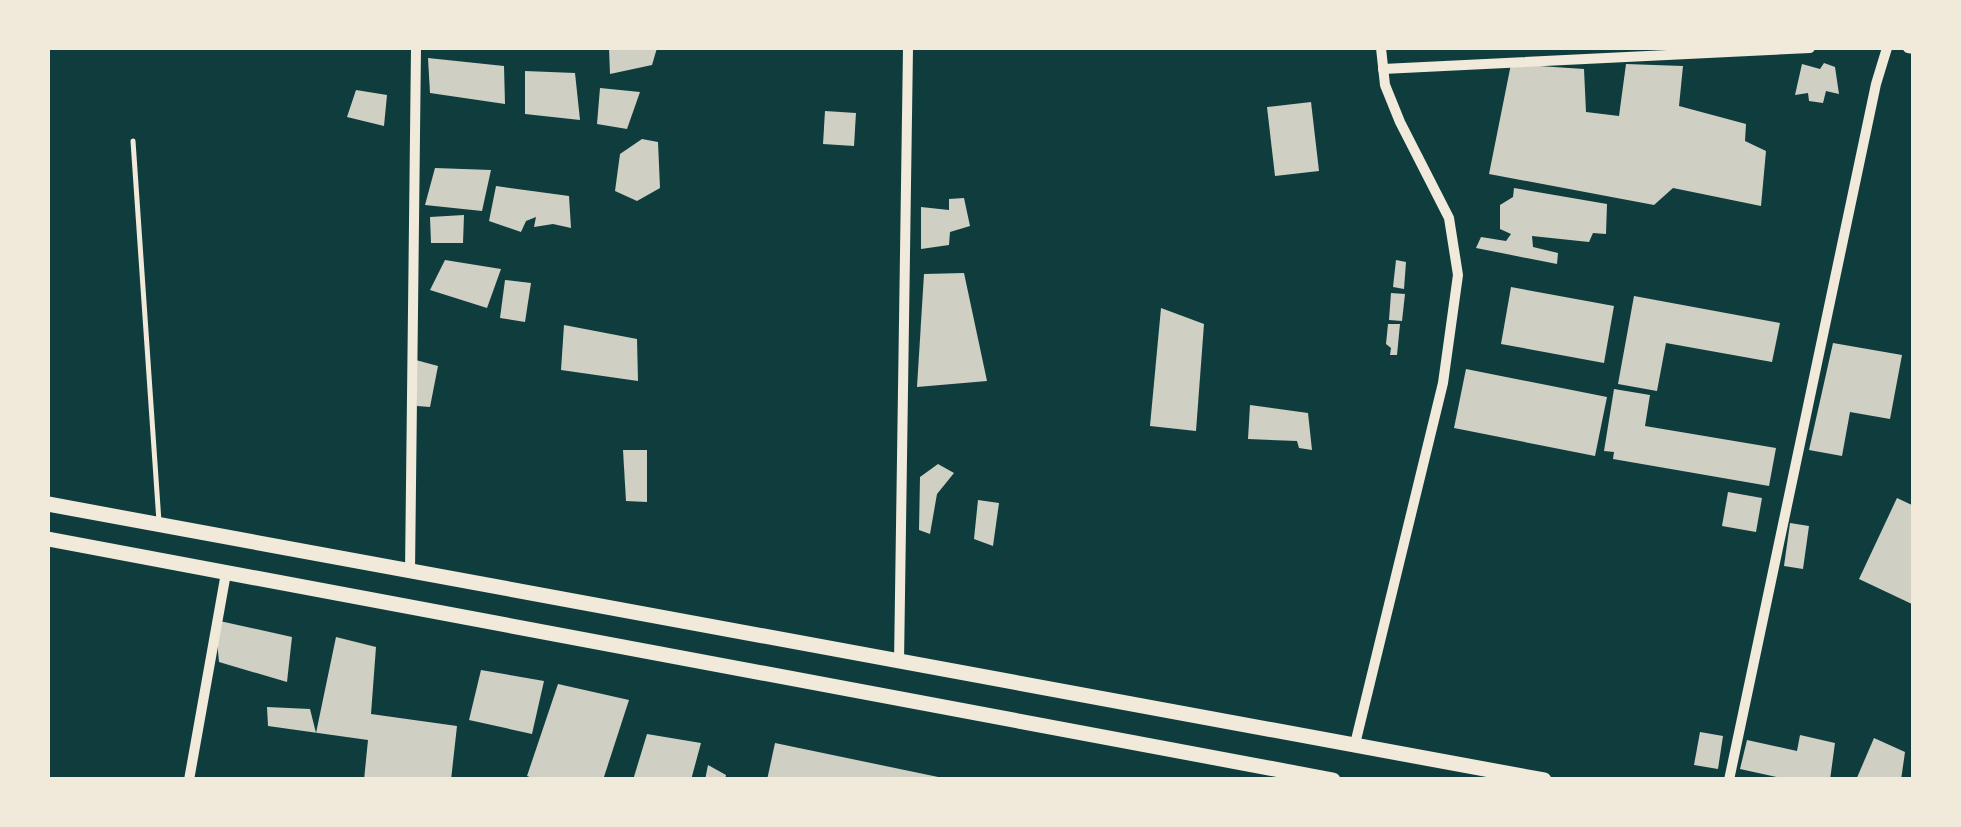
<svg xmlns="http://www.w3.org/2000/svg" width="1961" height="827" viewBox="0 0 1961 827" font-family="'Alegreya Sans',sans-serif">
<rect width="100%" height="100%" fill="#0f3d3e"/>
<g fill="#cfcfc3">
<path d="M609,48H657L652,65L610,74Z"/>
<path d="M428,58L504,66L505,104L430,93Z"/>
<path d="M1824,63L1835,67L1839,94L1826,91L1823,103L1809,101L1808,93L1795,95L1802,64L1820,69Z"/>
<path d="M1511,64L1584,69L1586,112L1619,116L1626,64L1683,66L1679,106L1746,124L1745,141L1766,151L1761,206L1673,188L1654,205L1489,174Z"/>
<path d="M525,71L575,73L580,120L525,114Z"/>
<path d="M600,88L640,92L627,129L597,124Z"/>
<path d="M356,90L387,95L384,126L347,117Z"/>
<path d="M1311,102L1319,171L1275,176L1267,107Z"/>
<path d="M825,111L856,113L854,146L823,144Z"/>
<path d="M642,139L658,142L660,188L637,201L615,191L620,154Z"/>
<path d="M435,168L491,170L482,211L425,205Z"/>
<path d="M496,186L569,196L571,228L553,224L534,227L536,217L526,221L521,232L489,221Z"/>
<path d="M1514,188L1607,204L1606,234L1593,233L1589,242L1532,236L1533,247L1558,253L1557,264L1476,248L1481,237L1506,241L1511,234L1500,229V205L1513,197Z"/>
<path d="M964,198L970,226L950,232L949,245L921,249V207L949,210V199Z"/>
<path d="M464,215L463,243H431L430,217Z"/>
<path d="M445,260L501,269L487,308L430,290Z"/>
<path d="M1396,260L1406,262L1404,289L1393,287Z"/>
<path d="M964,273L987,381L917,387L924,274Z"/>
<path d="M505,280L531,283L525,322L500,318Z"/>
<path d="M1511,287L1614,306L1604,363L1501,344Z"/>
<path d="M1391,293L1405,294L1402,321L1389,320Z"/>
<path d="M1634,296L1780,323L1772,362L1666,343L1657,391L1618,384Z"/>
<path d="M1161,308L1204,324L1196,431L1150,426Z"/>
<path d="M1388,324H1400L1397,355H1390L1391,348L1386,344Z"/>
<path d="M564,325L637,339L638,381L561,370Z"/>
<path d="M1833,343L1902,355L1890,419L1850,412L1842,456L1809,450Z"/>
<path d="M412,359L438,366L430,407L417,406Z"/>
<path d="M1466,369L1607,397L1595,456L1454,428Z"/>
<path d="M1614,389L1650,395L1645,426L1776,448L1769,486L1613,459L1614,452L1604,451Z"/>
<path d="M1250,405L1308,413L1312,450L1299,448L1297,441L1248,439Z"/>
<path d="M623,450H647V502L626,501Z"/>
<path d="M938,464L954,473L937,494L930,534L919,530L920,477Z"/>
<path d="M1728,492L1762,498L1756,532L1722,526Z"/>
<path d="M1897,498L1914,506V605L1859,579Z"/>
<path d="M978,500L999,503L993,546L974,539Z"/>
<path d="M1790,523L1809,526L1803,569L1784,566Z"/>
<path d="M215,620L292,637L287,682L219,662Z"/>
<path d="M336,637L376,647L371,714L457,726L451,780H364L368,740L268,726L267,707L310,709L316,733Z"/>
<path d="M481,670L544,681L532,734L469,720Z"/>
<path d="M558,684L629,700L603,780H537L527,776Z"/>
<path d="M1700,732L1723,736L1718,769L1694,765Z"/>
<path d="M647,734L701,743L691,780H633Z"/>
<path d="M1800,735L1835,743L1830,780H1790L1740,769L1747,740L1797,751Z"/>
<path d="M1874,738L1905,752L1901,780H1856Z"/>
<path d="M775,743L943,778V780H767Z"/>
<path d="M708,765L726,775L725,780H705Z"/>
</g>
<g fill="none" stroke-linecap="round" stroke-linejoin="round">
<path stroke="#f1e9da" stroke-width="5" d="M133,141L159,522"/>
<g stroke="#f1e9da" stroke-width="10">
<path d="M1908,48L1914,49"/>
<path d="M1383,69L1810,48"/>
<path d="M410,572L416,48"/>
<path d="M899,663L908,48"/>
<path d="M1355,744L1443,383L1458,275L1449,218L1400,122L1385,85L1381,48"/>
<path d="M189,780L226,573"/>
<path d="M1729,780L1876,84L1887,48"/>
</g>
<g stroke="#f1e9da" stroke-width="15">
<path d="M48,504L1544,780"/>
<path d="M48,539L1333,780"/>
</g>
</g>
<rect width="1961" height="827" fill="none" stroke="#f1e9da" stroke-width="100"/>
</svg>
